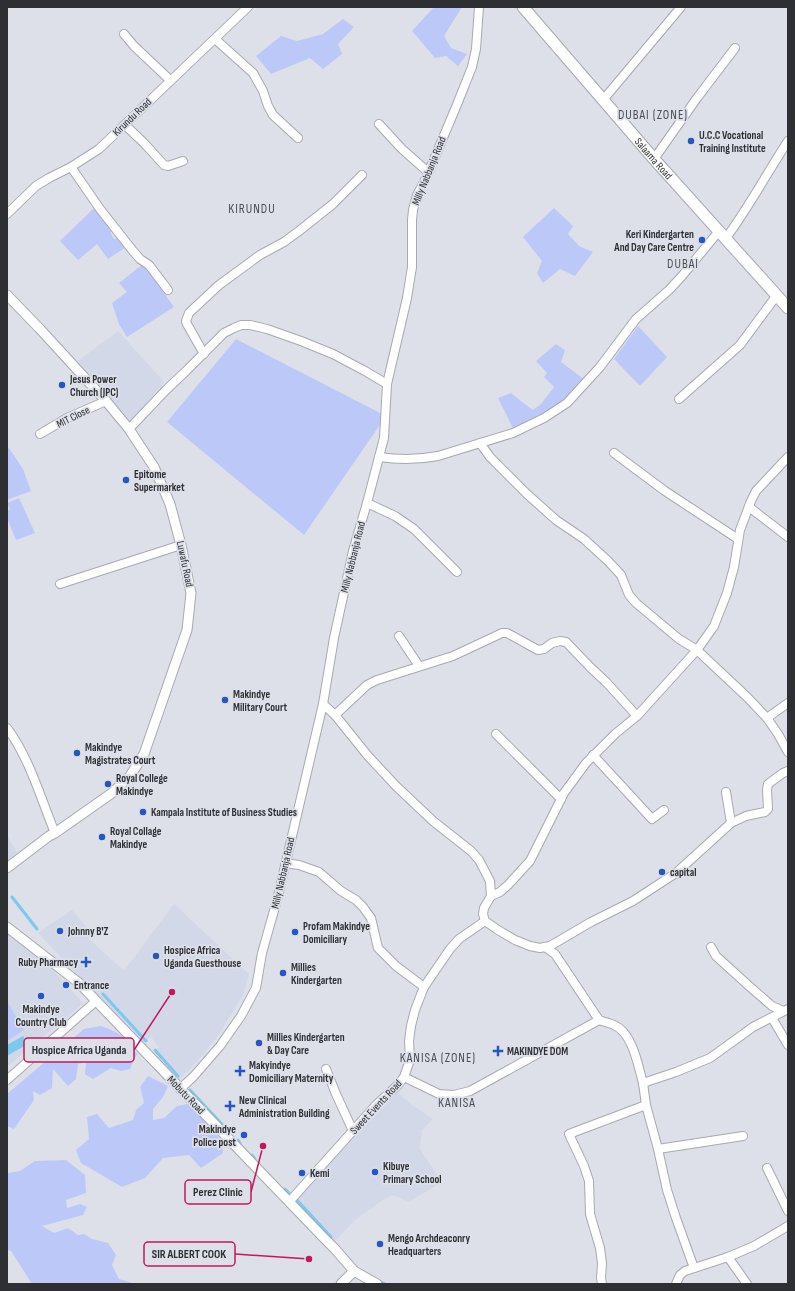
<svg xmlns="http://www.w3.org/2000/svg" width="795" height="1291" viewBox="0 0 795 1291" font-family="'Sofia Sans Condensed',sans-serif">
<rect width="100%" height="100%" fill="#dde0e9"/>
<g fill="#d3d8e9">
<path d="M118,331L164,382L131,422L78,361Z"/>
<path d="M7,835L18,855L7,864Z"/>
<path d="M174,904L249,974L243,995L218,1036L201,1057L179,1080L153,1053L159,1047L151,1037L143,1043L38,933L72,910L91,933L89,939L124,971Z"/>
<path d="M7,922L64,982L65,981L70,986L69,988L83,1003L7,1067Z"/>
<path d="M395,1090L412,1105L433,1119L422,1130L420,1149L442,1182L409,1202L393,1195L384,1199L354,1221L334,1242L294,1200Z"/>
</g>
<g fill="#bcc9f8">
<path d="M434,7H462L444,36L451,48L467,54L458,66L446,56L435,58L412,31Z"/>
<path d="M343,19L354,27L338,44L342,54L323,69L310,58L271,74L256,56L281,36L297,41L323,34Z"/>
<path d="M94,208L111,229V234L114,239L120,238L126,247L108,259L97,244L78,260L60,241Z"/>
<path d="M554,208L573,226L568,234L579,246L593,252L575,276L560,269L543,283L537,273L542,261L523,237Z"/>
<path d="M143,264L174,307L127,337L119,324L112,303L127,292L119,283Z"/>
<path d="M638,326L667,357L640,386L614,359Z"/>
<path d="M236,339L386,416L304,535L167,422Z"/>
<path d="M556,344L565,350L561,362L585,380L564,402L513,428L498,398L511,393L522,402L533,410L541,404L554,387L544,377L547,373L536,361Z"/>
<path d="M9,448L23,469L31,491L7,500V449Z"/>
<path d="M19,498L35,533L16,540L7,518V511L10,509L7,503Z"/>
<path d="M7,1001L24,1030L7,1041Z"/>
<path d="M101,1026C119,1032 127,1038 137,1054L130,1069L121,1071L111,1068L93,1079L85,1074L86,1062L78,1064L76,1079L68,1086L53,1069L52,1088L40,1095L33,1091L34,1100L14,1129L7,1126V1094L84,1029Z"/>
<path d="M148,1076L168,1086L163,1097L153,1109V1120L164,1118L177,1106L187,1104L206,1122L222,1142L223,1153L201,1168L189,1155L163,1158L145,1178L122,1187L81,1163L76,1150L89,1139L87,1117L97,1114L109,1128L133,1120L136,1110L144,1103L140,1087Z"/>
<path d="M66,1160L85,1175L86,1193L66,1200L67,1208L80,1204L87,1207L83,1215L42,1226L54,1233L68,1228L78,1235L84,1234L92,1239L108,1243L116,1255L112,1265L119,1279L136,1284H32L11,1251L7,1250V1173L20,1171L35,1161Z"/>
</g>
<path fill="#7dc8ed" d="M23,1036L28,1044L7,1056V1045Z"/>
<g fill="none" stroke-linecap="round" stroke-linejoin="round">
<g stroke="#7dc8ed" stroke-width="3">
<path d="M12,897L37,929"/>
<path d="M103,994L146,1041"/>
<path d="M155,1050L178,1076"/>
<path d="M190,1090L231,1134"/>
<path d="M238,1140L240,1143"/>
<path d="M252,1155L255,1159"/>
<path d="M285,1189L289,1193"/>
<path d="M297,1200L331,1237"/>
<path d="M379,1281L385,1284"/>
</g>
<g stroke="#a6a9b2" stroke-width="10">
<g id="minor">
<path d="M124,34L134,46L170,80"/>
<path d="M215,39L253,73L263,91L268,106L273,115L298,138"/>
<path d="M603,100L681,7"/>
<path d="M379,124L402,149L428,172"/>
<path d="M125,125L144,143L164,165L168,166L183,161"/>
<path d="M654,159L697,98L735,48"/>
<path d="M71,167L100,209L133,251L140,259L149,265L168,290"/>
<path d="M7,214L36,186L49,178L71,167L99,149L248,7"/>
<path d="M726,238C749,207 767,173 788,141"/>
<path d="M204,354L187,324L186,321L189,313L219,285L260,255L284,242L299,231L333,204L362,175"/>
<path d="M679,399L740,345L777,295"/>
<path d="M129,429L166,390L186,371L224,333L234,328L241,325H250L267,329L301,341L333,354L365,371L387,384"/>
<path d="M40,434L67,418L106,401"/>
<path d="M480,443L490,457L527,494L556,520L584,539L608,561L621,575L629,595L636,603L679,639L697,650L747,697L767,718L778,734L788,752"/>
<path d="M614,453L665,491L738,539"/>
<path d="M379,457C401,460 417,460 438,456L513,433L544,418L567,403L600,367L636,319L669,290L682,276L719,231"/>
<path d="M367,503L395,516L414,529L457,572"/>
<path d="M749,507L788,537"/>
<path d="M60,584L181,545"/>
<path d="M399,636L419,666"/>
<path d="M323,704L335,715L368,756L396,786L433,821L471,851L479,860L490,881L491,896L484,908L483,914L485,921L498,930L515,940L530,946L540,948L550,946L591,922L633,901L676,873L731,823L746,816L765,812L768,809L767,790L768,784L783,773L788,771"/>
<path d="M335,715L367,685L377,680L453,656L502,633H507L538,650L544,649L552,643L560,641L566,642L590,667L607,683L637,716"/>
<path d="M767,718L788,703"/>
<path d="M7,728C29,757 41,799 55,833"/>
<path d="M496,734L561,799"/>
<path d="M593,755L652,819L664,810"/>
<path d="M726,792L731,823"/>
<path d="M285,863L299,865L319,872L341,891L356,900L363,907L371,918L378,948L396,966L424,987"/>
<path d="M491,896L500,892L508,885L530,861L564,793L586,763L615,734L637,716L697,650L707,636L714,626L727,593L734,567L740,530L751,501L756,491L788,457"/>
<path d="M545,947L555,954L599,1020C604,1022 610,1023 614,1025C633,1033 638,1066 643,1083"/>
<path d="M711,947L716,956L749,986L772,1006L783,1011"/>
<path d="M772,1018L788,1045"/>
<path d="M326,1069L336,1094L353,1131"/>
<path d="M404,1077L439,1094L454,1095L470,1091L599,1020"/>
<path d="M7,1080L96,1001"/>
<path d="M180,1089L194,1076L220,1046L241,1016L256,988L262,953L277,900L323,704L334,638L353,551L367,503L384,438L387,384L407,298L412,267V220L413,210L417,195L426,178L456,107L472,67L476,49L479,7"/>
<path d="M658,1149L743,1136"/>
<path d="M767,1168L788,1211"/>
<path d="M289,1202L376,1105L398,1085L404,1077L410,1060L409,1041L411,1026L415,1010L424,987L450,949L459,939L485,921"/>
<path d="M728,1257L747,1284"/>
<path d="M694,1268L676,1218L667,1190L658,1149L646,1105L643,1083L676,1072L710,1058L753,1027L788,1009"/>
<path d="M602,1284L601,1278L602,1263L600,1248L590,1214L589,1181L584,1166L569,1134L646,1105"/>
<path d="M676,1284L680,1275L685,1271L728,1257L754,1246L788,1226"/>
</g>
</g>
<g stroke="#a6a9b2" stroke-width="11">
<g id="tertiary">
<path d="M7,295L40,329L106,401L129,429L154,467L170,504L181,545L191,593L187,630L144,754L130,776L112,793L55,833L49,836L7,868"/>
<path d="M7,927L79,983L322,1236L335,1249L354,1271L377,1284"/>
<path d="M341,1284L354,1271"/>
</g>
</g>
<g stroke="#a6a9b2" stroke-width="13">
<g id="secondary">
<path id="s1" d="M523,7L654,159L788,308"/>
</g>
</g>
<use href="#minor" stroke="#fff" stroke-width="8"/>
<use href="#tertiary" stroke="#fff" stroke-width="9"/>
<use href="#secondary" stroke="#fff" stroke-width="11"/>
</g>
<g fill="#2755c3" stroke="#dde0e9" stroke-width="1.5">
<circle cx="691" cy="141" r="4"/>
<circle cx="702" cy="240" r="4"/>
<circle cx="62" cy="385" r="4"/>
<circle cx="126" cy="480" r="4"/>
<circle cx="225" cy="700" r="4"/>
<circle cx="77" cy="753" r="4"/>
<circle cx="108" cy="784" r="4"/>
<circle cx="143" cy="812" r="4"/>
<circle cx="102" cy="837" r="4"/>
<circle cx="662" cy="872" r="4"/>
<circle cx="60" cy="931" r="4"/>
<circle cx="295" cy="932" r="4"/>
<circle cx="156" cy="956" r="4"/>
<path d="M84 956h4v4h4v4h-4v4h-4v-4h-4v-4h4z"/>
<circle cx="283" cy="973" r="4"/>
<circle cx="66" cy="985" r="4"/>
<circle cx="41" cy="996" r="4"/>
<circle cx="259" cy="1043" r="4"/>
<path d="M496 1045h4v4h4v4h-4v4h-4v-4h-4v-4h4z"/>
<path d="M238 1065h4v4h4v4h-4v4h-4v-4h-4v-4h4z"/>
<path d="M228 1100h4v4h4v4h-4v4h-4v-4h-4v-4h4z"/>
<circle cx="244" cy="1135" r="4"/>
<circle cx="375" cy="1172" r="4"/>
<circle cx="302" cy="1173" r="4"/>
<circle cx="380" cy="1244" r="4"/>
</g>
<g text-anchor="middle" dominant-baseline="central" stroke-width="3.5" stroke-linejoin="round" paint-order="stroke">
<g font-size="11" fill="#2e2f33" stroke="#dde0e9">
<text transform="translate(132 117) rotate(-44)">Kirundu Road</text>
<text stroke="none"><textPath href="#s1" startOffset="200">Salaama Road</textPath></text>
<text transform="translate(429 171) rotate(-68)">Milly Nabbanja Road</text>
<text transform="translate(73 417) rotate(-26)">MIT Close</text>
<text transform="translate(353 557) rotate(-76)">Milly Nabbanja Road</text>
<text transform="translate(185 564) rotate(78)">Luwafu Road</text>
<text transform="translate(283 873) rotate(-77)">Milly Nabbanja Road</text>
<text transform="translate(186 1095) rotate(46)">Mobutu Road</text>
<text transform="translate(376 1107) rotate(-47)">Sweet Events Road</text>
</g>
<g font-size="11" font-weight="bold" fill="#2e2f33" stroke="#dde0e9" text-anchor="start">
<text x="699" y="135">U.C.C Vocational<tspan x="699" dy="13">Training Institute</tspan></text>
<text x="694" y="234" text-anchor="end">Keri Kindergarten<tspan x="694" dy="13">And Day Care Centre</tspan></text>
<text x="70" y="379">Jesus Power<tspan x="70" dy="13">Church (JPC)</tspan></text>
<text x="134" y="474">Epitome<tspan x="134" dy="13">Supermarket</tspan></text>
<text x="233" y="694">Makindye<tspan x="233" dy="13">Military Court</tspan></text>
<text x="85" y="747">Makindye<tspan x="85" dy="13">Magistrates Court</tspan></text>
<text x="116" y="778">Royal College<tspan x="116" dy="13">Makindye</tspan></text>
<text x="151" y="812">Kampala Institute of Business Studies</text>
<text x="110" y="831">Royal Collage<tspan x="110" dy="13">Makindye</tspan></text>
<text x="670" y="872">capital</text>
<text x="303" y="926">Profam Makindye<tspan x="303" dy="13">Domiciliary</tspan></text>
<text x="68" y="931">Johnny B'Z</text>
<text x="164" y="950">Hospice Africa<tspan x="164" dy="13">Uganda Guesthouse</tspan></text>
<text x="78" y="962" text-anchor="end">Ruby Pharmacy</text>
<text x="291" y="967">Millies<tspan x="291" dy="13">Kindergarten</tspan></text>
<text x="74" y="985">Entrance</text>
<text x="41" y="1009" text-anchor="middle">Makindye<tspan x="41" dy="13">Country Club</tspan></text>
<text x="267" y="1037">Millies Kindergarten<tspan x="267" dy="13">&amp; Day Care</tspan></text>
<text x="507" y="1051">MAKINDYE DOM</text>
<text x="249" y="1065">Makyindye<tspan x="249" dy="13">Domiciliary Maternity</tspan></text>
<text x="239" y="1100">New Clinical<tspan x="239" dy="13">Administration Building</tspan></text>
<text x="236" y="1129" text-anchor="end">Makindye<tspan x="236" dy="13">Police post</tspan></text>
<text x="383" y="1166">Kibuye<tspan x="383" dy="13">Primary School</tspan></text>
<text x="310" y="1173">Kemi</text>
<text x="388" y="1238">Mengo Archdeaconry<tspan x="388" dy="13">Headquarters</tspan></text>
</g>
<g font-size="13" letter-spacing="1" fill="#4b4d55" stroke="#dde0e9">
<text x="653" y="115">DUBAI (ZONE)</text>
<text x="252" y="209">KIRUNDU</text>
<text x="683" y="264">DUBAI</text>
<text x="438" y="1058">KANISA (ZONE)</text>
<text x="457" y="1103">KANISA</text>
</g>
</g>
<path fill="none" stroke="#c2185b" stroke-width="1.5" d="M172 992L134 1050M263 1146L251 1192M309 1259L235 1254"/>
<g fill="#c2185b" stroke="#dde0e9" stroke-width="1.5">
<circle cx="172" cy="992" r="4"/>
<circle cx="263" cy="1146" r="4"/>
<circle cx="309" cy="1259" r="4"/>
</g>
<g fill="#dde0e9" stroke="#c2185b" stroke-width="1.5">
<rect x="24" y="1038" width="110" height="24" rx="4"/>
<rect x="185" y="1180" width="66" height="24" rx="4"/>
<rect x="144" y="1242" width="91" height="24" rx="4"/>
</g>
<g font-size="12" text-anchor="middle" font-weight="bold" fill="#2e2f33">
<text x="79" y="1054">Hospice Africa Uganda</text>
<text x="218" y="1196">Perez Clinic</text>
<text x="189" y="1258">SIR ALBERT COOK</text>
</g>
<rect width="795" height="1291" fill="none" stroke="#2e2f33" stroke-width="16"/>
</svg>
